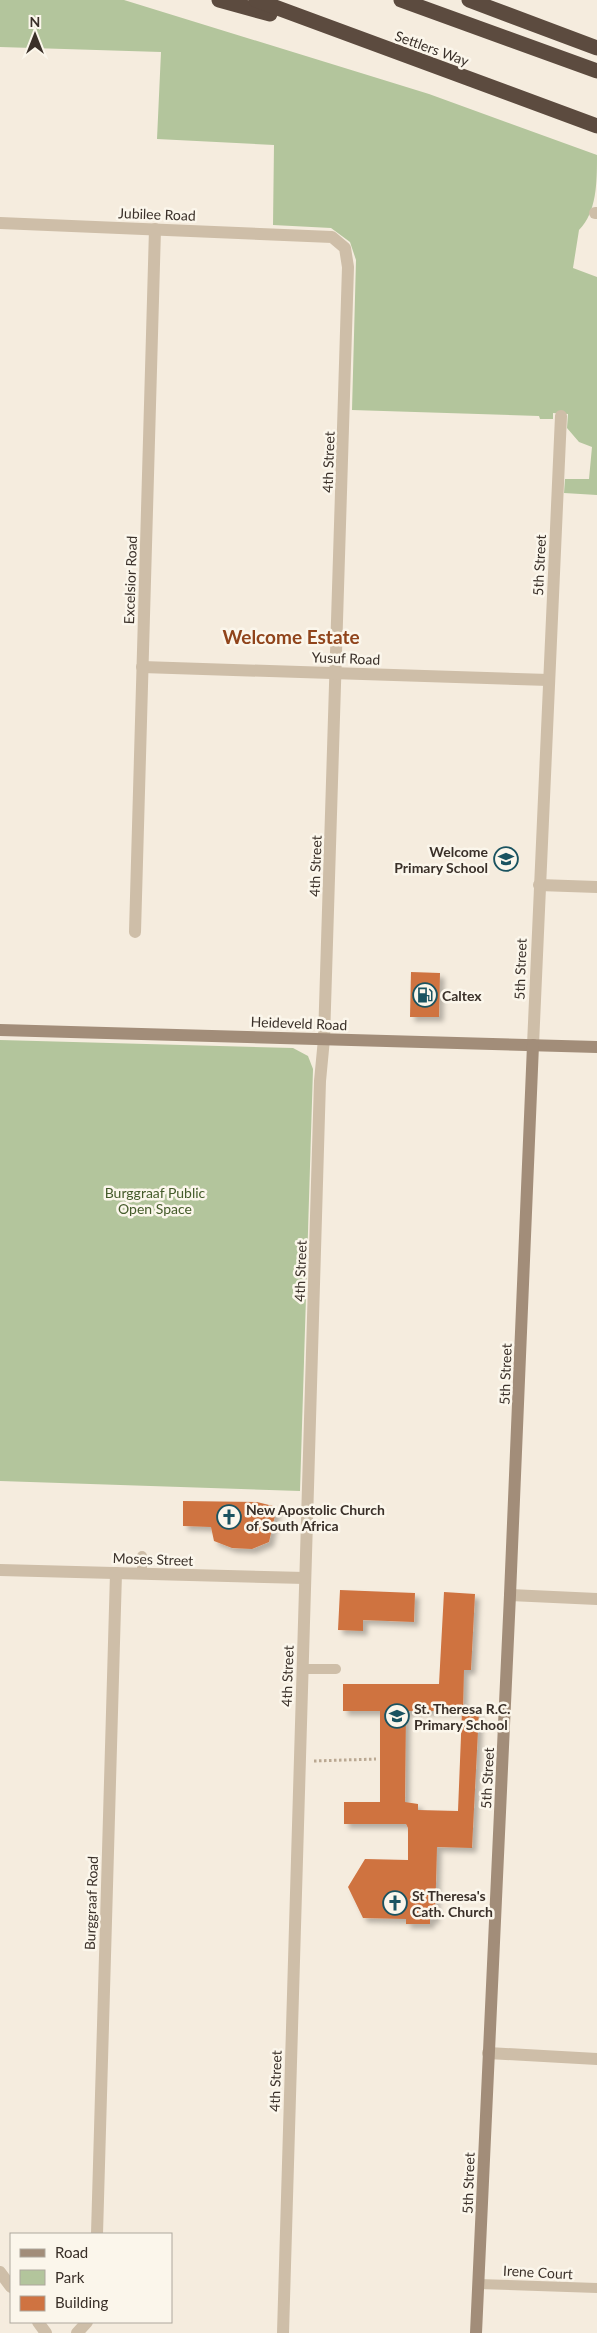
<svg xmlns="http://www.w3.org/2000/svg" width="597" height="2333" viewBox="0 0 597 2333" font-family="Lato,sans-serif">
<defs>
<filter id="shadow"><feDropShadow dx="4.5" dy="4.5" stdDeviation="2.5" flood-color="#0004"/></filter>
</defs>
<rect width="100%" height="100%" fill="#f5ecde"/>
<g fill="#b3c59c">
<path d="M0,0H124L429,94L597,155C597,182 597,212 579,230L573,268L597,277V495L564,493L565,479H589L592,447L579,442L567,428L568,414L553,413V419H540L539,416L352,410L356,260L350,242L331,228L273,225L274,145L157,139L161,52L0,47Z"/>
<path d="M0,1040L293,1048L308,1056L313,1069L300,1491L0,1481Z"/>
</g>
<g fill="#cf7341" fill-rule="evenodd" filter="url(#shadow)">
<path d="M411,972L440,973L439,1017H410Z"/>
<path d="M183,1501L257,1502L277,1507L269,1542L252,1549L232,1548L214,1541L211,1527L183,1526Z"/>
<path d="M340,1590L415,1593L414,1622L363,1620V1631L338,1630Z"/>
<path d="M444,1592L475,1594L471,1670H464L463,1711H479L472,1848L437,1847L435,1919H430V1924H406V1919L363,1918L348,1887L365,1859L408,1860V1828L406,1824H344V1802H380V1711H343V1684H439ZM406,1711H462L458,1811L418,1810V1804L405,1802Z"/>
</g>
<g fill="none" stroke-linecap="round" stroke-linejoin="round">
<path stroke="#baa892" stroke-width="3" stroke-dasharray="2.5 2.5" stroke-linecap="butt" d="M314,1761L376,1759"/>
<g stroke="#cebea8" stroke-width="10">
<path d="M142,1573V1556"/>
<path d="M303,1669H336"/>
<path d="M478,2284L597,2288"/>
</g>
<g stroke="#cebea8" stroke-width="12">
<path d="M595,213H597"/>
<path d="M0,223L332,237L345,248L348,267L324,1039L320,1081L283,2333"/>
<path d="M142,667L549,680"/>
<path d="M539,885L597,887"/>
<path d="M135,932L155,229"/>
<path d="M533,1045L561,416"/>
<path d="M0,1570L305,1578"/>
<path d="M510,1595L597,1599"/>
<path d="M488,2053L597,2059"/>
<path d="M97,2234L116,1573"/>
<path d="M0,2272L11,2287"/>
<path d="M38,2322L46,2333"/>
<path d="M77,2333L87,2322"/>
</g>
<g stroke="#a28d79" stroke-width="12">
<path d="M0,1030L597,1047"/>
<path d="M476,2333L510,1595L533,1045"/>
</g>
<g stroke="#5c4b3f" stroke-width="15">
<path d="M219,0L270,14"/>
<path d="M256,0L597,126"/>
<path d="M401,0L597,71"/>
<path d="M469,0L597,48"/>
</g>
</g>
<defs>
<g id="school-ring" transform="scale(1.25)"><circle r="9.5" fill="#fbf6eb" stroke="#1a5360" stroke-width="1.5"/><path d="M0-5L7-2L0 1L-7-2ZM-4 1L0 2.5L4 1V4Q0 6-4 4Z" fill="#1a5360"/></g>
<g id="fuel-ring" transform="scale(1.25)"><circle r="9.5" fill="#fbf6eb" stroke="#1a5360" stroke-width="1.5"/><path d="M-5.5-6h7V0h2V4h1.3V-2.5L3-4.5l.8-.8L6-3V5H2.5V1h-1V6h-7ZM-4.2-4.7v3.2H.2V-4.7Z" fill="#1a5360"/></g>
<g id="church-ring" transform="scale(1.25)"><circle r="9.5" fill="#fbf6eb" stroke="#1a5360" stroke-width="1.5"/><path d="M-1.2-6h2.4v3.5h3.3v2.4h-3.3V6h-2.4V-.1h-3.3v-2.4h3.3Z" fill="#1a5360"/></g>
</defs>
<g fill-rule="evenodd">
<use href="#school-ring" x="506" y="859"/>
<use href="#fuel-ring" x="425" y="995"/>
<use href="#church-ring" x="229" y="1517"/>
<use href="#school-ring" x="397" y="1716"/>
<use href="#church-ring" x="395" y="1903"/>
</g>
<g text-anchor="middle" dominant-baseline="central" stroke-width="5" stroke-linejoin="round" paint-order="stroke">
<g font-size="14" fill="#3a3029" stroke="#fbf6eb">
<text transform="translate(432 48) rotate(20)">Settlers Way</text>
<text transform="translate(157 214) rotate(2)">Jubilee Road</text>
<text transform="translate(328 462) rotate(-88)">4th Street</text>
<text transform="translate(539 565) rotate(-87)">5th Street</text>
<text transform="translate(130 580) rotate(-88)">Excelsior Road</text>
<text transform="translate(346 658) rotate(2)">Yusuf Road</text>
<text transform="translate(315 866) rotate(-88)">4th Street</text>
<text transform="translate(520 969) rotate(-88)">5th Street</text>
<text transform="translate(299 1023) rotate(2)">Heideveld Road</text>
<text transform="translate(300 1271) rotate(-88)">4th Street</text>
<text transform="translate(505 1374) rotate(-88)">5th Street</text>
<text transform="translate(153 1559) rotate(2)">Moses Street</text>
<text transform="translate(287 1676) rotate(-88)">4th Street</text>
<text transform="translate(487 1778) rotate(-87)">5th Street</text>
<text transform="translate(91 1903) rotate(-88)">Burggraaf Road</text>
<text transform="translate(275 2081) rotate(-88)">4th Street</text>
<text transform="translate(468 2183) rotate(-88)">5th Street</text>
<text transform="translate(538 2272) rotate(3)">Irene Court</text>
</g>
<g font-size="14" font-weight="bold" fill="#3a3029" stroke="#fbf6eb" text-anchor="start">
<text x="488" y="851" text-anchor="end">Welcome<tspan x="488" dy="16">Primary School</tspan></text>
<text x="442" y="995">Caltex</text>
<text x="246" y="1509">New Apostolic Church<tspan x="246" dy="16">of South Africa</tspan></text>
<text x="414" y="1708">St. Theresa R.C.<tspan x="414" dy="16">Primary School</tspan></text>
<text x="412" y="1895">St Theresa's<tspan x="412" dy="16">Cath. Church</tspan></text>
</g>
<g font-size="14" fill="#445b2a" stroke="#fbf6eb">
<text x="155" y="1192">Burggraaf Public<tspan x="155" dy="16">Open Space</tspan></text>
</g>
<g font-size="19" font-weight="bold" fill="#90441b" stroke="#fbf6eb">
<text x="291" y="636">Welcome Estate</text>
</g>
</g>
<rect x="10" y="2233" width="162" height="90" fill="#fbf6eb" stroke="#aea79d"/>
<rect x="20" y="2249" width="25" height="8" fill="#a28d79" stroke="#aea79d"/>
<text x="55" y="2258" font-size="15" fill="#3a3029">Road</text>
<rect x="20" y="2270" width="25" height="15" fill="#b3c59c" stroke="#aea79d"/>
<text x="55" y="2283" font-size="15" fill="#3a3029">Park</text>
<rect x="20" y="2296" width="25" height="15" fill="#cf7341" stroke="#aea79d"/>
<text x="55" y="2308" font-size="15" fill="#3a3029">Building</text>
<g transform="translate(35 35)" stroke="#fbf6eb" stroke-width="4" paint-order="stroke">
<path d="M0-4L9 19L0 12L-9 19Z" fill="#3a3029"/>
<text y="-8" font-size="14" font-weight="bold" text-anchor="middle" fill="#3a3029">N</text>
</g>
</svg>
